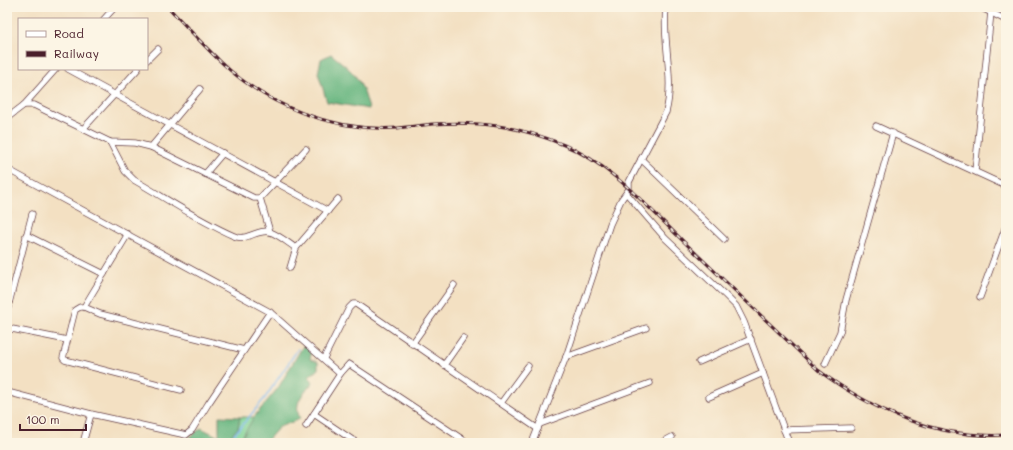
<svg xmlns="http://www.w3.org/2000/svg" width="1013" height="450" viewBox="0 0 1013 450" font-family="Mali,sans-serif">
<rect width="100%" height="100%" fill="#fcf5e5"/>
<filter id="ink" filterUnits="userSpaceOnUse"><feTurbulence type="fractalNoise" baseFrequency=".025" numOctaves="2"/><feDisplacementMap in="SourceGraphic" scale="8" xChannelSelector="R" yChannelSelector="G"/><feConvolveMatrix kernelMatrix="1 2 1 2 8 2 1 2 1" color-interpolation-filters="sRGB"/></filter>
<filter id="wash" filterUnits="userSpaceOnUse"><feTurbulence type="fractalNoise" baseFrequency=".012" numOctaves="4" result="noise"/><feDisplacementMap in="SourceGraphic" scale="16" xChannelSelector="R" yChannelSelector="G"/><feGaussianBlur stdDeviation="0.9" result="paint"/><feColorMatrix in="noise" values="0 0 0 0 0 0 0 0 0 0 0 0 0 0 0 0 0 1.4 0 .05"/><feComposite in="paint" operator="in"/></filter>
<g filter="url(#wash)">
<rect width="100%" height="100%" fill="#f3e0c2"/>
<path fill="#81d497" stroke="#667a61" d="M240,417H254C245,433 244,443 224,443L238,428Z"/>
<g fill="#68b680" stroke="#596a56">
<path d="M331,54C355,73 361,78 369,109L327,102L318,73L321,59Z"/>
<path d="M306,345L312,350L310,359L318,362V369L309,377L313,382C303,395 293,401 300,419L279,427L265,443H236L240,440L254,417L278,388L303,346Z"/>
<path d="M219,416L240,417L238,428L224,443H183L201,428L219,437Z"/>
</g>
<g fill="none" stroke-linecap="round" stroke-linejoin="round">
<path stroke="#80baf1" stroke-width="1.5" d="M227,443L265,398L298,349"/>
</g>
</g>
<g filter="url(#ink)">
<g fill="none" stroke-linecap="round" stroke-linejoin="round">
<g stroke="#633c42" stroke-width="7">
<g id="minor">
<path d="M980,7L1006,20"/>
<path d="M104,19L115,7"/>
<path d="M147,60L158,49"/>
<path d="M68,69L328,211"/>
<path d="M24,105H34L110,142L135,143L151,147L254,198H260L306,149"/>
<path d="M7,118L24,105L56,69"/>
<path d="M876,126L1006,186"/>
<path d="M83,129L138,69"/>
<path d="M110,142L125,171L134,180C167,199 199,221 234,236C247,242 258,228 270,232C279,235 288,243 296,248"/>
<path d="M151,147L200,89"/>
<path d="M641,159L724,239"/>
<path d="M7,169L270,312L340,374"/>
<path d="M975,171L991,12"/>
<path d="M205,174L223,153"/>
<path d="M627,194L665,238L726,296L736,306L744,322L789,443"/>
<path d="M260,198L270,232"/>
<path d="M128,234L84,307H80L75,310L63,358L65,360L181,390"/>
<path d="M26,235L104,274"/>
<path d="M290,268L296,248L338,199"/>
<path d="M980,297L1006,226"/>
<path d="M84,307L100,314L244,350"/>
<path d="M7,311L32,214"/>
<path d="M7,328L67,340"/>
<path d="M412,344L454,285"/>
<path d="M566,357L646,328"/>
<path d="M324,358L349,308L353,304H356L538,429"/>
<path d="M699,362L751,339"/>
<path d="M825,364L840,332L846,300L893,133"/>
<path d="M444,365L463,338"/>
<path d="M7,392L91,414L186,435L192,430L208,404L270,312"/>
<path d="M709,397L763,373"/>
<path d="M501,403L528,366"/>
<path d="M314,414L357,443"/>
<path d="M540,424L650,383"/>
<path d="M306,426L340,374L349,364L468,443"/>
<path d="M784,430L851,428"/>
<path d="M83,443L91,414"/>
<path d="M272,443H274"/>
<path d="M532,443L566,357L610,224L621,200L629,189V182L666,112C675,78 662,42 666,7"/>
<path d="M661,443L672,437"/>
</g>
</g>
<use href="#minor" stroke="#fff" stroke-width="5.5"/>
<g stroke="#4a1f2b" stroke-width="3">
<path id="rail" d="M168,7C185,25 202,44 220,61C266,106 334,132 398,128C410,127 422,125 433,124C481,121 519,126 564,145C609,163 648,207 682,240C727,283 773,327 818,370C873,411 936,439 1006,435"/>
</g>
<use href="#rail" stroke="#fcf5e5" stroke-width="1.5" stroke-dasharray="4.5" stroke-linecap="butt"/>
</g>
</g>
<rect width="1013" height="450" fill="none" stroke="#fcf5e5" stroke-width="24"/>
<rect x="18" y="18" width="130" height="52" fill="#fcf5e5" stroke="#b59f9b"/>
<rect x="26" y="31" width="20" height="6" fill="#ffffff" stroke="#b59f9b"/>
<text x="54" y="38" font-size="12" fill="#4a1f2b">Road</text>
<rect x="26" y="51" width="20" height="6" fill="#4a1f2b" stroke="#b59f9b"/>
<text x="54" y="58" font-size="12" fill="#4a1f2b">Railway</text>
<path d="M20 424v6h66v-6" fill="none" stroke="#4a1f2b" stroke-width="2"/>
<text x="26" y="424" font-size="12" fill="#4a1f2b" stroke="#fcf5e5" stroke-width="3" paint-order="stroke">100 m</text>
</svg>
